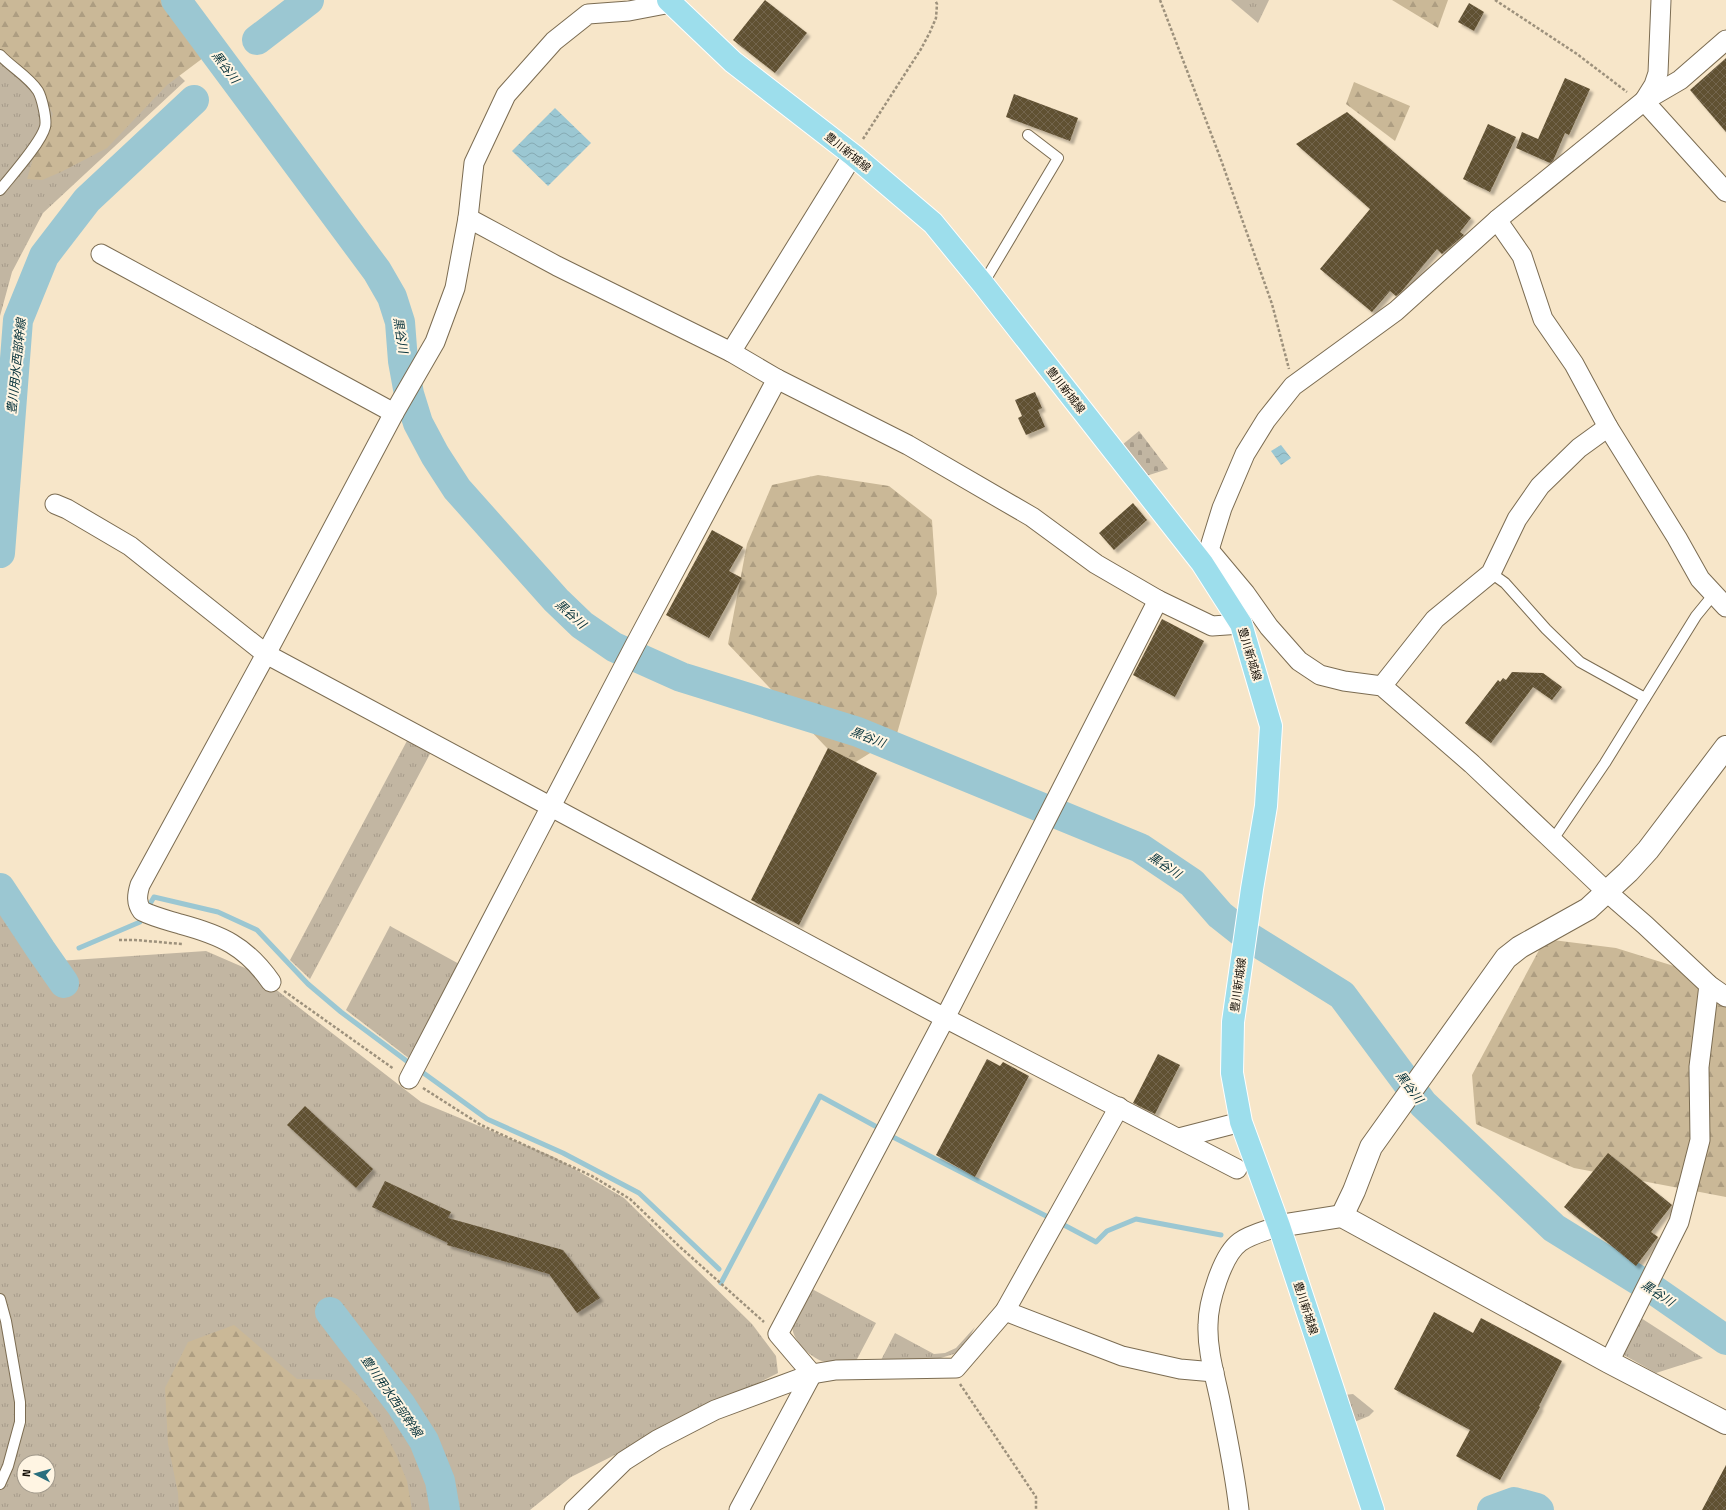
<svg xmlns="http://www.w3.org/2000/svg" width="1726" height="1510" viewBox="0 0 1726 1510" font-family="'Titillium Web','Noto Sans JP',sans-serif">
<defs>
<pattern id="grass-tufts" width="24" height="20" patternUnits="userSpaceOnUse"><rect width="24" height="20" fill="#c2b6a2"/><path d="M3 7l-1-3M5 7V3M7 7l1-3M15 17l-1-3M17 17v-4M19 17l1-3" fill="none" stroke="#a69b8a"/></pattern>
<pattern id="forest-firs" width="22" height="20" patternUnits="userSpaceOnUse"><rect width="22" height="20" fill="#cab897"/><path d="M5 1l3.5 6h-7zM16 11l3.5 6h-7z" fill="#ad9d81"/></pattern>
<pattern id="cemetery-stones" width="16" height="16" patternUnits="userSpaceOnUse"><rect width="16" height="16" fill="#c2b6a2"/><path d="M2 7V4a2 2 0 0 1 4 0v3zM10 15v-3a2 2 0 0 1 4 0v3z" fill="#a69b8a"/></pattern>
<pattern id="water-waves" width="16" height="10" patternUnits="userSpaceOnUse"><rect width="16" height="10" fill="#9bc7d2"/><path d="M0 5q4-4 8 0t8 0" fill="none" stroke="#85aab3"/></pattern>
<pattern id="building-cross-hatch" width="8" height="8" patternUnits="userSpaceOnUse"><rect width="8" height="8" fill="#615133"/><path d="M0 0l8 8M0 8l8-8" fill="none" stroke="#73654d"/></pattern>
<filter id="shadow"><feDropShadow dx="3.5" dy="3.5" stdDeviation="1" flood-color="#0004"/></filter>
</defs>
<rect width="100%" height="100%" fill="#f7e6c9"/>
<g fill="url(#grass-tufts)" fill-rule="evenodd">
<path d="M0,0H101L185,81L43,213L12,272L0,316Z"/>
<path d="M1231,0H1269L1258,23Z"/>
<path d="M408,739L431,752L310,979L290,960Z"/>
<path d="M0,904L43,962L206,951L252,971L421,1102L554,1157L624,1198L752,1324L776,1356L778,1373L571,1477L530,1510H0ZM24,1462H48V1486H24Z"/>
<path d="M390,926L461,965L410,1059L346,1010Z"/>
<path d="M812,1289L876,1323L856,1361C845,1361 832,1363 822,1361C811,1358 789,1337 793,1325C797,1312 806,1300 812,1289Z"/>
<path d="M1641,1318L1703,1358L1656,1373L1622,1354Z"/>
<path d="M975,1327L966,1343L960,1350L954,1354L934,1360L880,1362L895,1333L934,1354L945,1353L956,1348Z"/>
<path d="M1353,1394L1374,1411L1369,1416L1352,1423L1344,1395Z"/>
</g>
<g fill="url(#forest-firs)">
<path d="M0,0H183L211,28L203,58L167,85L107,148L61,172L42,180L27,179L34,155L53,114L33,77L6,59L0,61Z"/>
<path d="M1392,0H1448L1438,28Z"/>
<path d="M1354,82L1410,106L1395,141L1346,104Z"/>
<path d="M818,475L889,486L932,520L937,594L896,737L846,768L728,644L747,544L772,485Z"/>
<path d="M1545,939L1616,948L1677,967L1726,996V1197L1574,1168L1476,1124L1472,1075Z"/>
<path d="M234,1325L297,1379L340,1380L357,1395L380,1424L396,1454L407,1481L412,1510H179L178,1493L168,1444L165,1388L188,1342Z"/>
</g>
<path fill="url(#cemetery-stones)" d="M1139,431L1168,469L1146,476L1122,445Z"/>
<g fill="url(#water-waves)">
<path d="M555,108L591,143L548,186L512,151Z"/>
<path d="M1281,445L1291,458L1281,465L1271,451Z"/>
</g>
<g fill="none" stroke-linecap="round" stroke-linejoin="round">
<g stroke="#9bc7d2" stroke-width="5">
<path d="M147,909L154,897L218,912L257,930L308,984L341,1012L412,1065"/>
<path d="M79,948L140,922L143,916"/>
<path d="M418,1069L487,1119L563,1153L639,1193L719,1269"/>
<path d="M893,1137L1048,1217"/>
<path d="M1064,1225L1096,1242L1107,1231L1136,1219L1221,1235"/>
<path d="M721,1283L820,1096L875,1126"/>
</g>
<g stroke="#9bc7d2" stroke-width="30">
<path d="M176,0L377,271L392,297L400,322L403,361L409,394L418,423L435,455L457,489L556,600L582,625L614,647L681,677L858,732L1140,848L1192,883L1220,915L1244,934L1342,995L1423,1104L1554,1228L1654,1290L1726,1340"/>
<path d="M257,40L309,0"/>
<path d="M0,553L18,320L44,256L87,200L194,100"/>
<path d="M0,888L41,950L64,983"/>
<path d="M330,1312L401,1405L424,1441L440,1481L445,1510"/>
<path d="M1492,1510L1514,1502L1537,1508L1539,1510"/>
</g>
</g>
<g fill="url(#building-cross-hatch)" filter="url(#shadow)">
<path d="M765,0L807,33L775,73L733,40Z"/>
<path d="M1469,3L1484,12L1474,31L1458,22Z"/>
<path d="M1726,58V132L1690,90Z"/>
<path d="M1565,78L1590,89L1569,135L1565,133L1553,161L1550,163L1516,148L1522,132L1538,139Z"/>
<path d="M1014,94L1078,118L1070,141L1006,117Z"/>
<path d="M1347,112L1471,218L1460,232L1464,235L1442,254L1437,249L1401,292L1396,296L1390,291L1372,312L1320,269L1370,209L1296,144Z"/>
<path d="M1488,124L1516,137L1490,192L1463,179Z"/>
<path d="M1035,392L1042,408L1038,410L1045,427L1026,435L1018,418L1022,416L1015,400Z"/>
<path d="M1133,503L1147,520L1114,550L1099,533Z"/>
<path d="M712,530L743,547L729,571L742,578L709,638L666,615Z"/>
<path d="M1162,619L1204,641L1175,697L1133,675Z"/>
<path d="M1512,672L1543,673L1562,687L1552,700L1533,687L1491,743L1465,723L1498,680L1500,682L1503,678L1506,680Z"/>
<path d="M828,748L877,773L799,925L751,900Z"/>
<path d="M1158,1054L1180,1065L1155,1114L1133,1103Z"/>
<path d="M987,1059L1000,1066L1003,1062L1029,1076L975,1177L936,1155Z"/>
<path d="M305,1106L373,1169L356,1188L287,1125Z"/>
<path d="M1608,1153L1672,1205L1651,1232L1658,1237L1636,1266L1564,1207Z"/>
<path d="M385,1181L451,1212L448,1218L563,1250L600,1298L577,1313L549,1274L447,1245L448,1243L372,1207Z"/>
<path d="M1434,1312L1473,1333L1481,1318L1562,1361L1539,1406L1540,1407L1500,1480L1456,1456L1470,1430L1394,1389Z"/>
<path d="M1726,1465V1510H1702Z"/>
</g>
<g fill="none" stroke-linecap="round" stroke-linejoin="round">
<g stroke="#7b6c52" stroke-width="12">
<g id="lane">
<path d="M0,55C11,67 29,77 38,91C42,98 47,120 45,127C41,143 11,176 0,190"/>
<path d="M983,284L1058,158L1028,135"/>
<path d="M1491,573L1505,583L1546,629L1580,662L1645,698"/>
<path d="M1552,841L1605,763L1696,616L1714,594"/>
<path d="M0,1299L6,1321L20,1402V1422L8,1466L0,1484"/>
</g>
</g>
<g stroke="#7b6c52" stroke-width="21">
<g id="street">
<path d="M1644,101L1726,192"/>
<path d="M1644,101L1654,85L1658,73L1661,0"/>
<path d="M468,218L557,266L731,352L777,379L908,445L1032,517L1096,564L1158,600L1212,626L1241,624"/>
<path d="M1497,220L1522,256L1543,319L1574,364L1608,427L1677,538L1700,579L1726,607"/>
<path d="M101,254L394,413"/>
<path d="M731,352L853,155"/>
<path d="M55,504L67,509L130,546L266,654L945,1018L1237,1169"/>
<path d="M1209,550L1245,593L1269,627L1299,661L1320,675L1344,681L1382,686L1472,764L1607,892L1645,925L1709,985L1726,997"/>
<path d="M1202,563L1209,550L1222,508L1245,454L1266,420L1293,386L1396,311L1497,220L1644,101L1680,80L1726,40"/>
<path d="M1382,686L1435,619L1491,573L1517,519L1540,486L1579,448L1608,427"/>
<path d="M271,982C246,946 221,935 180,924C167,920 154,917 142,911C136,903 137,895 140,885L266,654L394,413L435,342L455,288L468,218L474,163L506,95L554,41L588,14L629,11L671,3"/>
<path d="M409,1079L635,645L777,379"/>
<path d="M1179,1138L1241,1122"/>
<path d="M1005,1311L1122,1356L1180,1369L1214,1372"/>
<path d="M1609,1362L1679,1222L1700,1140L1699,1067L1709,985"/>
<path d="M812,1374L778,1334L945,1018L1158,600"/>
<path d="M574,1510L624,1461L657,1440L715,1410L812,1374L836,1370L956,1368L1005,1311L1119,1107"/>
<path d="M739,1510L812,1374"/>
<path d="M1239,1510C1235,1473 1227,1436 1220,1400C1215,1376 1207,1350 1208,1325C1208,1303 1222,1255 1240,1242C1251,1234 1266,1231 1279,1226"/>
</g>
</g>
<g stroke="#7b6c52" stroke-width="24">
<g id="secondary">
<path d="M1342,1216L1354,1191L1371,1147L1506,958L1520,947L1588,909L1628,872L1648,850L1726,747"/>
<path d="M1279,1226L1342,1216L1609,1362L1726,1423"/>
</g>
</g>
<g stroke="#fff" stroke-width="24">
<path id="primary" d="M668,0L733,62L853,155L933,223L983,284L1202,563L1241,624L1271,726L1266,806L1252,889L1233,1022L1232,1073L1241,1122L1279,1226L1373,1510"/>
</g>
<g stroke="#9d917c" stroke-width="2.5" stroke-dasharray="3 2" stroke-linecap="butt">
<path d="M1160,0L1220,157L1272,304L1289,369"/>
<path d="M1495,0L1577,54L1627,92"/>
<path d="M863,139L921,49L930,32L936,18L937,4L935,0"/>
<path d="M119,940H135L182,944"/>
<path d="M284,991L394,1069"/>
<path d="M423,1088L481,1125L592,1176L630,1199L680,1247L764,1322"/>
<path d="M960,1384L1036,1497V1510"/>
</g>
<use href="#lane" stroke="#fff" stroke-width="10"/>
<use href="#street" stroke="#fff" stroke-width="19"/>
<use href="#secondary" stroke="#fff" stroke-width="22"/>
<use href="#primary" stroke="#9ddeec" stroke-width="22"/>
</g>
<g text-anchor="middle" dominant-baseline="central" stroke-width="4" stroke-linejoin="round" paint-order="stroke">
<g font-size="11" fill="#150f06" stroke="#fff5e3">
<text transform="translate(848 152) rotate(39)">豊川新城線</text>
<text transform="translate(1066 390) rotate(52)">豊川新城線</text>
<text transform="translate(1250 654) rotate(73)">豊川新城線</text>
<text transform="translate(1238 985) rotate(-82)">豊川新城線</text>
<text transform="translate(1306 1308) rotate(72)">豊川新城線</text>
</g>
<g font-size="12" font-style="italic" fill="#043039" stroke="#fff5e3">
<text transform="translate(226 67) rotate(53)">黒谷川</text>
<text transform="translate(401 335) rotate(81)">黒谷川</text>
<text transform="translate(16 366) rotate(-84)">豊川用水西部幹線</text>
<text transform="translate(571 614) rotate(42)">黒谷川</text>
<text transform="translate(868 737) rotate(21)">黒谷川</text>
<text transform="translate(1165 865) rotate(34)">黒谷川</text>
<text transform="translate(1410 1087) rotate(53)">黒谷川</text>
<text transform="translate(1658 1293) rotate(34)">黒谷川</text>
<text transform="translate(392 1396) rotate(55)">豊川用水西部幹線</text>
</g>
</g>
<g transform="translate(36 1474) rotate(276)"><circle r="19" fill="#fff5e3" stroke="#a1998b"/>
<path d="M0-3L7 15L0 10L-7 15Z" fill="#296f7e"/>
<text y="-6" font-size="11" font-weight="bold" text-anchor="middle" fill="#150f06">N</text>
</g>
</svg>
